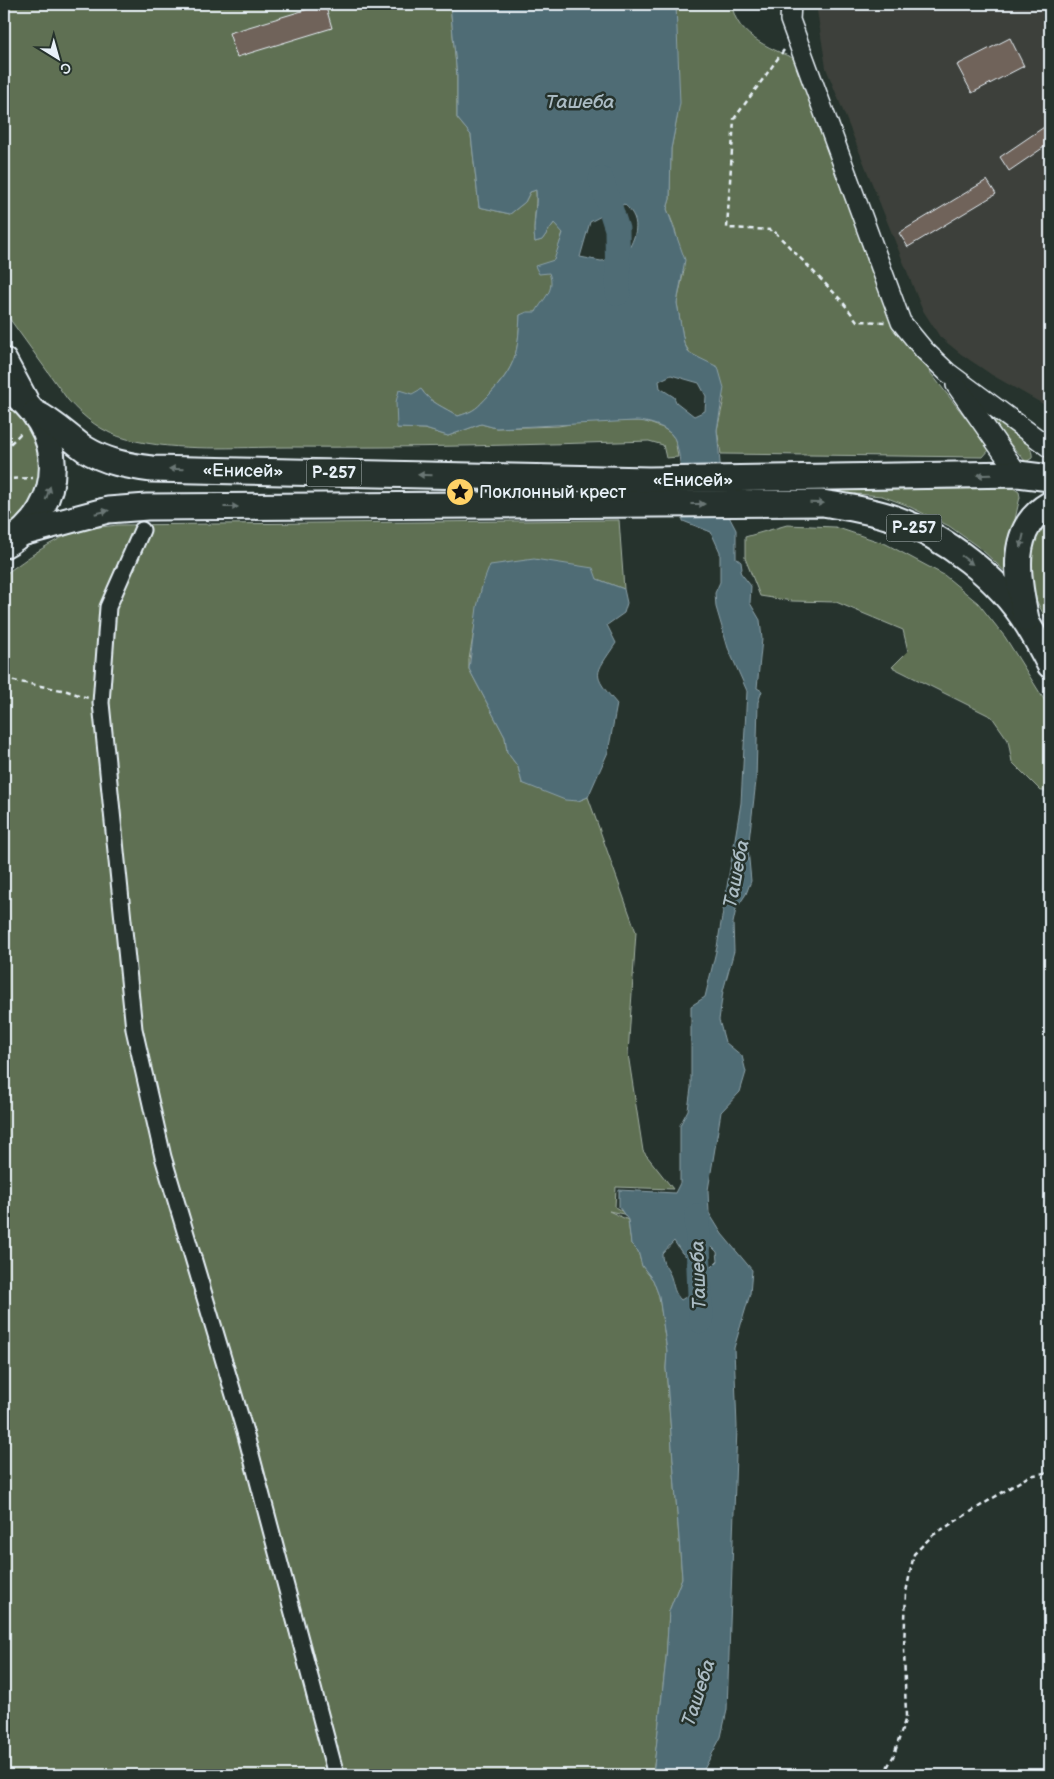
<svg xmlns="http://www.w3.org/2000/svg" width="1054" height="1779" viewBox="0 0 1054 1779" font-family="'Balsamiq Sans',sans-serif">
<rect width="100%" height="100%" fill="#26332d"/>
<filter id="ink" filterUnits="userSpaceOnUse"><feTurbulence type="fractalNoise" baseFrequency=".02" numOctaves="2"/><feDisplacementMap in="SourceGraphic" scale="10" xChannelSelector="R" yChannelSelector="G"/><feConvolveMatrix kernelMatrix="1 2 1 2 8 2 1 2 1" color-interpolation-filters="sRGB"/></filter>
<g filter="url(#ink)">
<path fill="#3c413a" d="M816,4H1050V408L992,375L961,354L940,337L922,309L826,68Z"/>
<g fill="#5e7052" stroke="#a3b0a5">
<path d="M4,4H450L457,76V118L471,135L479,207L510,214L525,202L530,192L536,190C537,208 532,224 535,242L542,240L554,223L563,232L555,260L548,263L552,280L550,292L536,312L520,315C518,354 516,366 489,395C477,408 475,411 458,416C444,407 430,403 421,389L397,428L425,429L448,436L481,424L496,428L558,426L590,421H643L663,428L670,433L675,439L678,457L666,458L663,445L649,441C529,445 409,448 289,447C236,447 178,452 127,439C103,433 84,418 68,400L4,311Z"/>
<path d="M676,4H732C735,38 776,50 802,62L908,344L990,449L983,457L721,454L717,430L724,399L699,358L690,353L684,343L677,303L684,270L675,229L667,209L670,199L671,149L677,118Z"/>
<path d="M4,402C43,428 49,471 27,511C22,519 11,525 4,532Z"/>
<path d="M989,414C1001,423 1035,441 1032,458L1026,462L986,416Z"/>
<path d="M1013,488L1019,492L1020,497L1013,528L1011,577L981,549L949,526L906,505L882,496L818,491Z"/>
<path d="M1050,514V627L1034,596L1029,577L1031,536Z"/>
<path d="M619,520L624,589L597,579L482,586L469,659V669L505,737L507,752L518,767L522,783L578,801L588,797L636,932L628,1054L643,1151L673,1189L616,1187L615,1207L628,1215L609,1211L628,1220L631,1244L638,1251L642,1266L653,1280L659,1296L667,1351L666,1368L682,1578L669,1611L666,1659L653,1775H4V575C28,558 53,538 82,530C93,527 105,527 117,525Z"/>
<path d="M787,525L835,527L886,544L944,575L978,603L1005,637L1050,709V791H1041L1012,762L1008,740L992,717L892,667L908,651L903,630L836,602L792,601L760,596L745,558V537Z"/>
</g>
<g fill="#4f6c75" stroke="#8ca1a9" fill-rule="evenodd">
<path d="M450,4H676L680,103L671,149L670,199L667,209L685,260L677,303L684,343L689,353L718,367L724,388L717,430L724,507L736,530V558L741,562L742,569L740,572L751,586L750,603L760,620L762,639L757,688L762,691L758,702L756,781L748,849L751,881L746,894L736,909L733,923L734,951L723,991L719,1020L725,1042L742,1056L746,1072L740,1092L721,1112L708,1190L709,1213L722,1234L752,1270L750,1294L734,1348L737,1427L727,1710L721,1737L701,1775H653L666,1659L669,1611L682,1578L666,1368L667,1351L659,1296L653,1280L642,1266L638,1251L631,1244L628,1220L619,1207V1190L675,1193L680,1183V1125L688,1110L691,1088V1006L705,997L717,947L741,803L747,691L728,648L716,607L715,593L720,582V552L711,532L683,521C681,500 683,458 675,440C670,427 648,421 635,421L496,428L481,424L448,436L425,429L397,428L396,402L399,390L412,394L421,389C430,403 444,407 458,416C475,411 477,408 489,395C516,367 518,353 520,315L527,312H536C543,298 556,291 549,273L539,274L535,266L554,260L563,233L554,223L542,240L535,242C532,224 538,208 536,190L530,192L525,202L510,214L479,207L471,135L457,118V76ZM624,204C645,222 634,240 623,259L601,261L580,257L590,222ZM671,375L699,383L706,396L705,411L694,416L676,402L674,397L660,388L659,381ZM674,1241L682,1253L689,1258L702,1247L711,1246L717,1252L718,1261L712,1267L703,1269V1286L681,1300C674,1293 674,1287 671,1277C668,1268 662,1265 662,1254Z"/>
<path d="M534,559L593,568L597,579L624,589L627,603L624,613L607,625L616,643C594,676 591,673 617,704L608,752L588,797L578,801L565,800L522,783L518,767L507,752L505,737L469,669L477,607L482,586L490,565Z"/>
</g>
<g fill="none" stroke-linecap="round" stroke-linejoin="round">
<g stroke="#4f6c75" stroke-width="25">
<path d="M601,179L617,229L618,293"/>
<path d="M697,1216L701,1321"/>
</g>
</g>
<g fill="#6f635a" stroke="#e8f1f8">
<path d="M325,4L332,28L237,57L229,33Z"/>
<path d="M1010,38L1024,66L972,93L957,65Z"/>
<path d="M1050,123V143L1009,171L1000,157Z"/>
<path d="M987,180L996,194L908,247L899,233Z"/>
</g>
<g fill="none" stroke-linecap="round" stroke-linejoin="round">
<g stroke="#e8f1f8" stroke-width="19">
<path id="minor" d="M142,530L108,607L101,703L134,1029L163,1157L245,1432L336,1775"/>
</g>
<g stroke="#e8f1f8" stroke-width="22">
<g id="tertiary">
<path d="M791,4L790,20L901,322L924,350L947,372L1050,448"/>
<path d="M956,385L1018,474"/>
</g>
</g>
<g stroke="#e8f1f8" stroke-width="29">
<g id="trunk">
<path d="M4,361L25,400"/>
<path d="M4,387C68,425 69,508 4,545"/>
<path d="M35,413C54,422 68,437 85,449C106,462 128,466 152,469L649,480L1018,474L1050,478"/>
<path d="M22,533L108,510L147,507L822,503C846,507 870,510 893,518C946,537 998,577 1028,625C1036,638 1043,651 1050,665"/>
<path d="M1026,619C1017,578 1008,528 1050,504"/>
</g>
</g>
<g stroke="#e8f1f8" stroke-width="2.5" stroke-dasharray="5 4" stroke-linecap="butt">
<path d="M784,50L734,119L727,228L773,230L841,300L857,321L885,322"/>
<path d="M4,450L23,431"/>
<path d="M4,479L33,478"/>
<path d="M4,507L12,515"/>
<path d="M4,679L67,691L88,698"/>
<path d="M883,1775L894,1755L906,1717L904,1648L906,1592L914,1554L933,1535L1029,1476L1050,1472"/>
</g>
<use href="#minor" stroke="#26332d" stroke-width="15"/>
<use href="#tertiary" stroke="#26332d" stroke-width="19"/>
<use href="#trunk" stroke="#26332d" stroke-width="25"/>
</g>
<defs><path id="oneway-solid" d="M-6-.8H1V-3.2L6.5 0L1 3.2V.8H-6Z" transform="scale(1.25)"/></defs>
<g fill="#6a7674">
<use href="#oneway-solid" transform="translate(176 469) rotate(-179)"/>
<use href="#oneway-solid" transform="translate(425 475) rotate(-179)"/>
<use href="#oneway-solid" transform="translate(984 475) rotate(179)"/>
<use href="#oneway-solid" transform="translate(48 493) rotate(-72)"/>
<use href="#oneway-solid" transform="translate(817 503) rotate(2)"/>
<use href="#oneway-solid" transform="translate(698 504)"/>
<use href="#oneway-solid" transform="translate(231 507)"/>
<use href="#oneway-solid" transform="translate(102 512) rotate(-13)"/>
<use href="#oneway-solid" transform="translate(1022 541) rotate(103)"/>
<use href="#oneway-solid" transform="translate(967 560) rotate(37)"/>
</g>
</g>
<defs>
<g id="sight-disc" transform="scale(1.4375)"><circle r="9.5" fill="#ffd166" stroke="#26332d"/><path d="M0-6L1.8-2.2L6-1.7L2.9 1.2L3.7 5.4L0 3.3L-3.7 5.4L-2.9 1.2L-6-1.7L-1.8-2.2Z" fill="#111"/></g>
</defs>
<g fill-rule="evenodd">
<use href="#sight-disc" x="460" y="492"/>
</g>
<g text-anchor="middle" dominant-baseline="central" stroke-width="5" stroke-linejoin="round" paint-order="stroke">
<g fill="#26332d" stroke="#aeb8bb" stroke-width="1">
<rect x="306.5" y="459.5" width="55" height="27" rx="4"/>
<rect x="886.5" y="514.5" width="55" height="27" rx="4"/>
</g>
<g font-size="16" font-weight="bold" fill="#e8f1f8">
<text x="334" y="473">Р-257</text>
<text x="914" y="528">Р-257</text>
</g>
<g font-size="18" fill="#e8f1f8" stroke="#26332d">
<text transform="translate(243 471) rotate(1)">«Енисей»</text>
<text x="693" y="480">«Енисей»</text>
</g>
<g font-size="18" fill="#e8f1f8" stroke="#26332d" text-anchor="start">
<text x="479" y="492">Поклонный крест</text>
</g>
<g font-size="19" font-style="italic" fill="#abbcc4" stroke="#26332d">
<text x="580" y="102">Ташеба</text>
<text transform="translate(737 874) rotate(-79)">Ташеба</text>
<text transform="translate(699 1275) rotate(-92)">Ташеба</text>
<text transform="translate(699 1693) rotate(-72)">Ташеба</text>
</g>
</g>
<rect width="1054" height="1779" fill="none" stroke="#26332d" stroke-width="20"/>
<rect x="10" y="10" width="1034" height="1759" fill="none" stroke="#e8f1f8" stroke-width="2" filter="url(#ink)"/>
<g transform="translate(58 58) rotate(143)" stroke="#26332d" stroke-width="4" paint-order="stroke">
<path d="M0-4L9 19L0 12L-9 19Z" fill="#e8f1f8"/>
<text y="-8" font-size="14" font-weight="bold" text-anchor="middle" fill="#e8f1f8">С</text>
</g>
</svg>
